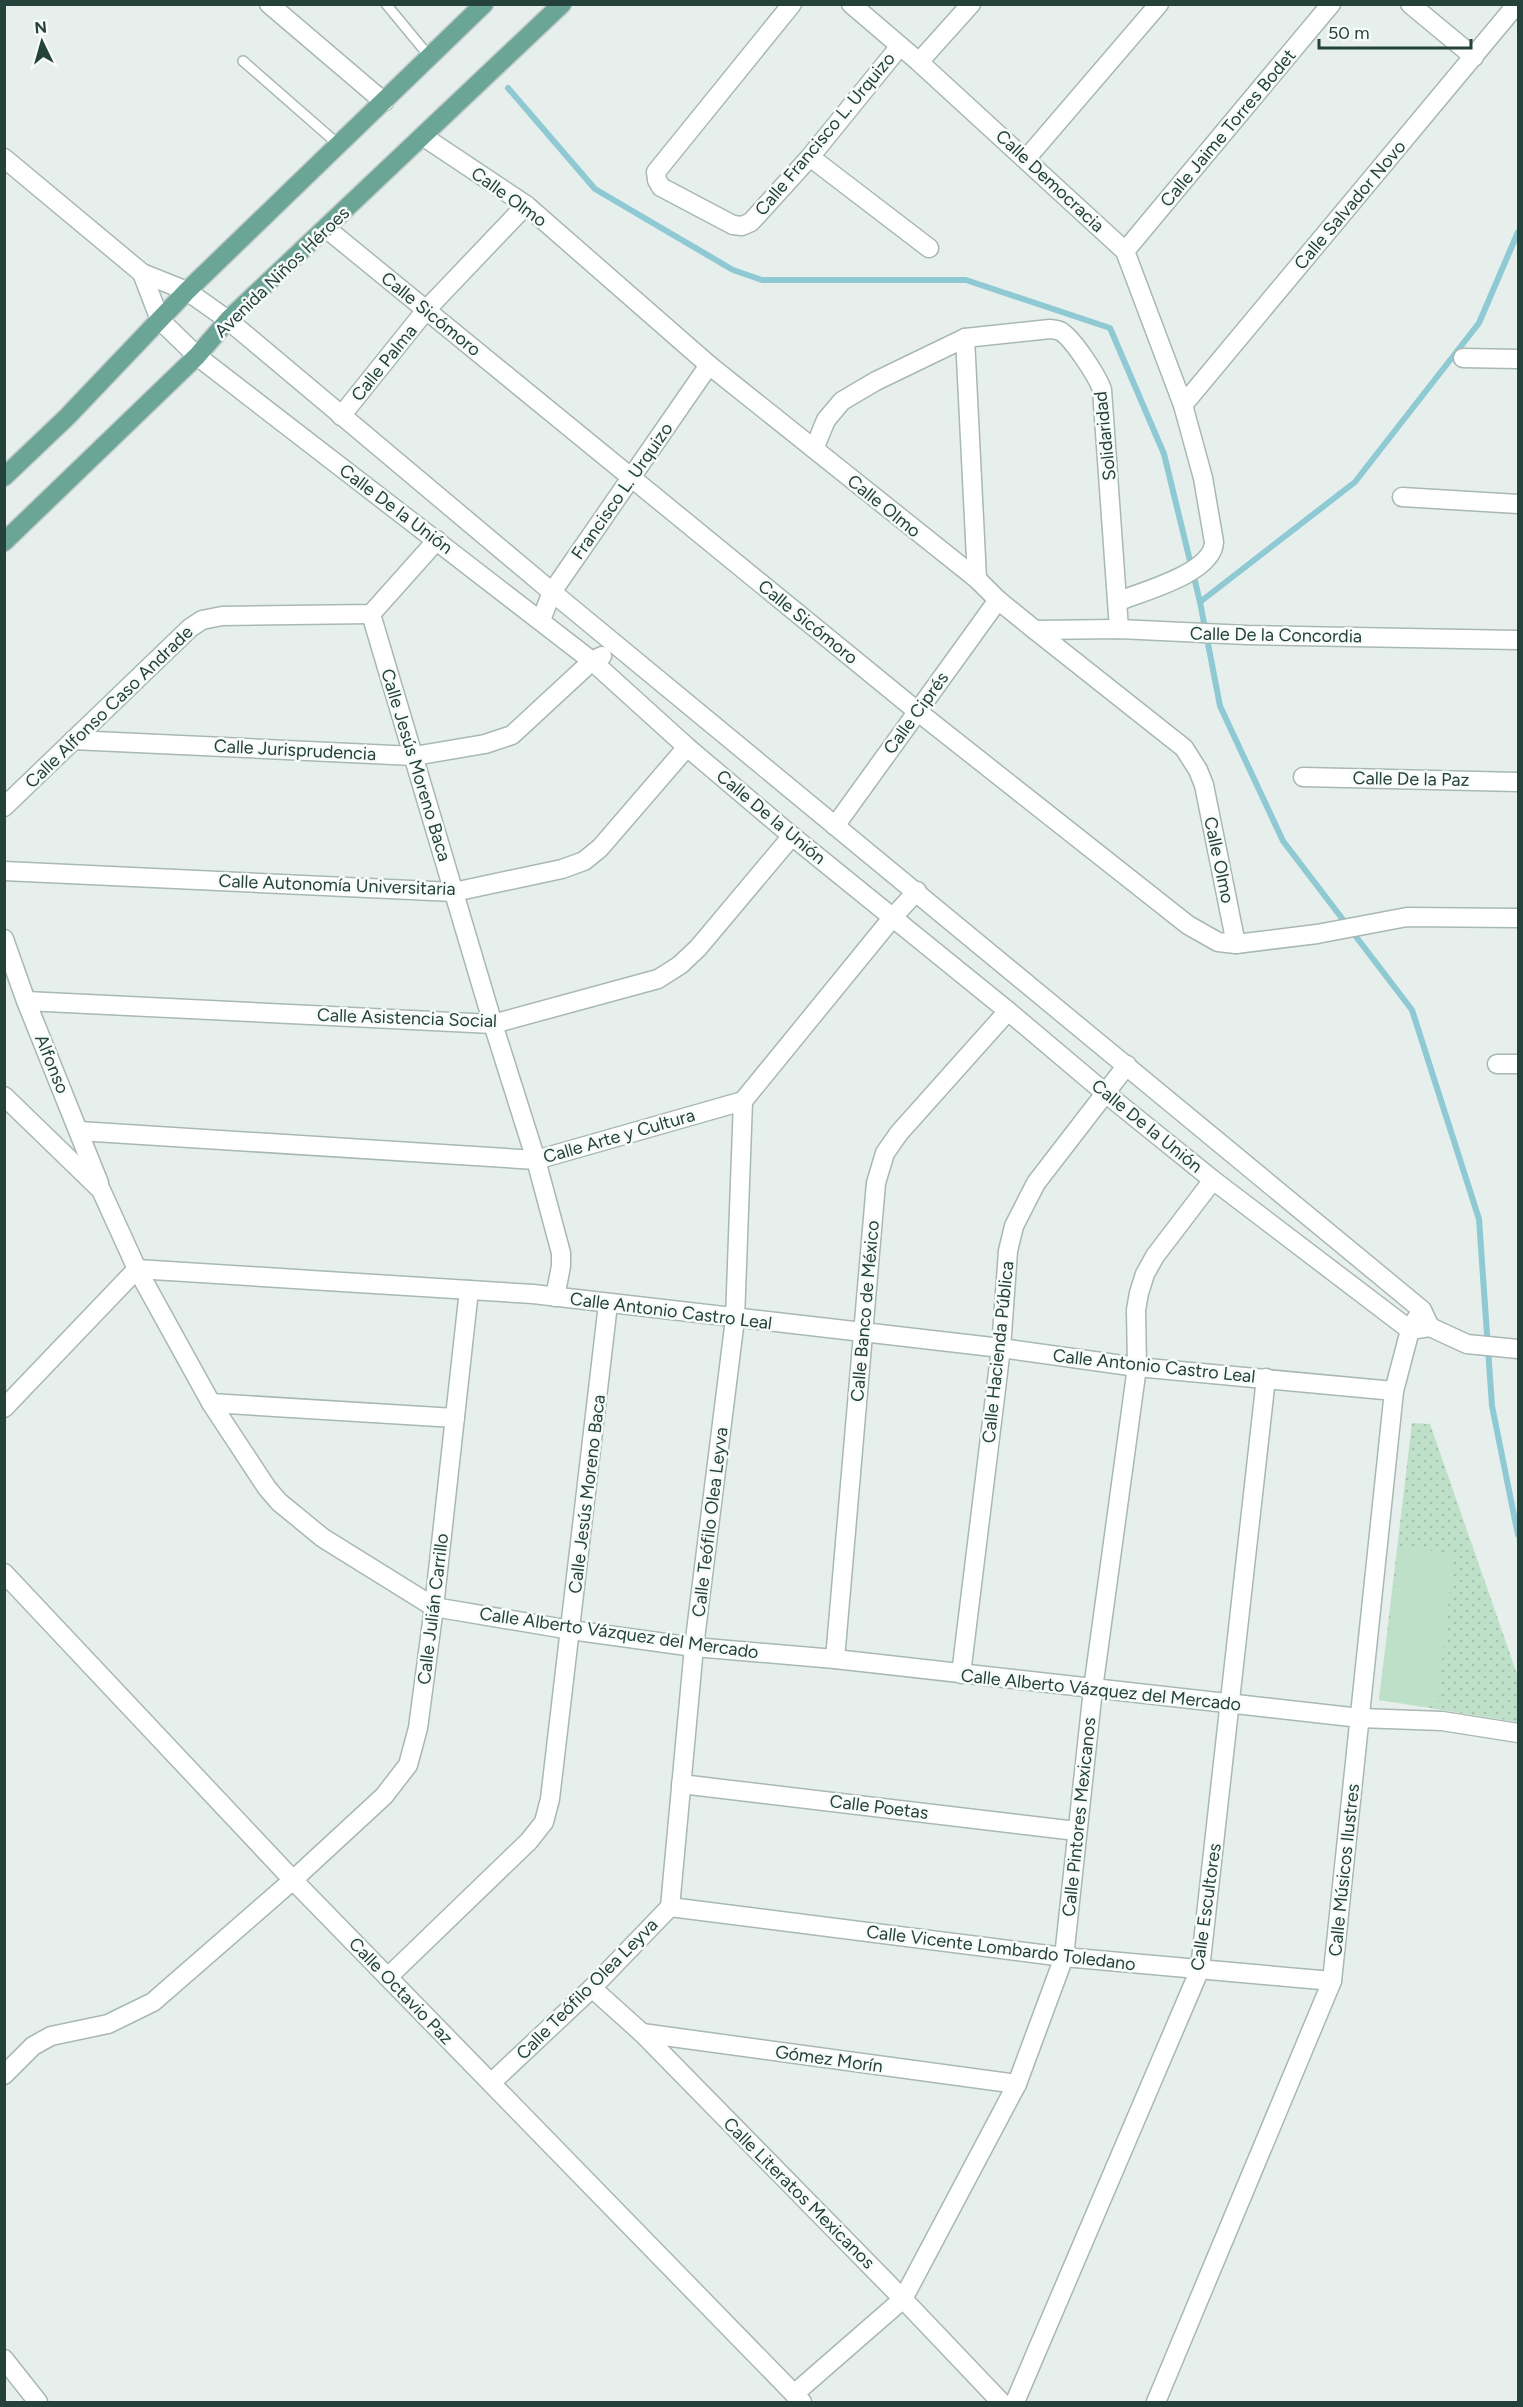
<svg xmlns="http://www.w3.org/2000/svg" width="1523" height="2407" viewBox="0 0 1523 2407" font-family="Figtree,sans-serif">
<defs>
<pattern id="park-dots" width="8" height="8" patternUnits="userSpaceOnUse" patternTransform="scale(1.5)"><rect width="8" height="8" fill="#bfe0c8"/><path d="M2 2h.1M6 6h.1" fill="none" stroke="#a4c1ad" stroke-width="1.8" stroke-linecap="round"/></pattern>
</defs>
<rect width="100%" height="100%" fill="#e6efeb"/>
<path fill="url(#park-dots)" d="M1412,1423L1430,1424L1518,1677V1722L1379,1700Z"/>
<path fill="#bfe0c8" d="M1400,1546L1454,1554L1437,1707L1379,1700Z"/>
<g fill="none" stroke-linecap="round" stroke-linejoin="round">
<g stroke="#8ec9d4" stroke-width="6">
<path d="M508,88L595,189L733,270L762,280H966L1110,328L1164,454L1200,602L1220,706L1283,841L1412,1010L1479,1219L1492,1406L1518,1535"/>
<path d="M1200,602L1355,482L1479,323L1518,232"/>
</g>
<g stroke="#a8b8b2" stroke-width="12">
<g id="service">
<path d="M386,4L429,56"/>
<path d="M243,61L339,145"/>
</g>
</g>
<g stroke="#a8b8b2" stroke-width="21">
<g id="minor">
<path d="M269,4L384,102"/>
<path d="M792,4L656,172L657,180L661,187L733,225L742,226L751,222L810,157L900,46"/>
<path d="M851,4L919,62L1125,251L1183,405L1203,478L1214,542C1213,573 1144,591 1119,601"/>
<path d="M1410,4L1474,57"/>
<path d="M919,62L971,4"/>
<path d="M810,157L929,248"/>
<path d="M4,158L142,273L187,291L228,320L552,592L1422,1310L1430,1327"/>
<path d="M1026,159L1159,4"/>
<path d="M327,229L917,711L1188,925L1218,942L1236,944L1317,934L1407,917L1518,918"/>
<path d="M1125,251L1331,4"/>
<path d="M142,273L160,320L197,356L592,661L687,747L792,836L1008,1011L1104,1092L1213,1180L1410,1330L1430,1327L1467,1344L1518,1349"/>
<path d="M965,338L977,579"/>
<path d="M1463,358L1518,359"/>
<path d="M1183,405L1517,4"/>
<path d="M341,416L426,310L526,205"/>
<path d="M814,449L826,420L842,401L876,381L965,338L1050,329C1051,329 1058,330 1060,331C1072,337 1098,377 1102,390L1119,629"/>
<path d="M1402,497L1518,504"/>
<path d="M371,614L493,1024L536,1160L561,1253V1266L555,1297"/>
<path d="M541,620L552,592L709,365"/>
<path d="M1035,630L1184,748L1198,770L1204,785L1236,944"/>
<path d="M73,740L414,756L485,744L512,735L592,661L602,656"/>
<path d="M1303,777L1518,782"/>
<path d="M4,807L190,628L202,620L222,616L371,614L437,540"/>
<path d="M835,826L998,600"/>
<path d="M4,871L454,892L562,869L584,861L600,848L687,747"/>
<path d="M4,939L26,1001L99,1183"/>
<path d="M26,1001L493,1024L658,979L680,965L698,948L792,836"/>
<path d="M1497,1064H1518"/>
<path d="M4,1096L101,1190L137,1269L211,1403L267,1488L279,1502L323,1538L434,1607L571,1630L694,1647L835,1659L1360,1718L1442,1721L1518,1733"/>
<path d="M79,1131L536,1160L743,1101L893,917L917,891"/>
<path d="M211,1403L455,1418"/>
<path d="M4,1408L137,1269L533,1294L1001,1348L1137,1367L1394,1391"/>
<path d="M4,1573L293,1880L802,2402"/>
<path d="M835,1659L876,1183L885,1153L899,1133L1008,1011"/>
<path d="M961,1674L1001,1348L1008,1251L1014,1226L1036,1183L1127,1065"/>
<path d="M681,1784L1076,1831"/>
<path d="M670,1907L1064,1957L1332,1981"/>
<path d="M388,1977L529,1841L544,1822L550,1799L608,1304"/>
<path d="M592,1988L642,2033L903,2299L1001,2402"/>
<path d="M642,2033L1017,2084"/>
<path d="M4,2075L33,2046L51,2036L108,2024L153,2002L293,1880L384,1796L408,1765L418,1728L434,1607L469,1290"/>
<path d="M491,2083L592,1988L670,1907L694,1647L735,1319L743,1101"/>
<path d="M4,2359L38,2402"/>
<path d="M794,2394L903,2299L1017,2084L1064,1957L1093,1689L1137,1367L1136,1310L1139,1293L1145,1274L1155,1256L1213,1180"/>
<path d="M1015,2402L1200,1969L1266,1378"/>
<path d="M1156,2402L1332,1981L1394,1391L1410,1330L1416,1319"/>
</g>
</g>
<g stroke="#a8b8b2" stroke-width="21">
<path id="tertiary" d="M424,137L526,205L709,365L977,579L998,600L1035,630L1119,629L1247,635L1518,640"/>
</g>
<g stroke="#c2cac8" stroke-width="21">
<g id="primary">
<path d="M4,477L67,417L187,291L484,4"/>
<path d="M4,542L197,356L228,320L562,4"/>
</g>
</g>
<use href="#service" stroke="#fff" stroke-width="9"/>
<use href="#minor" stroke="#fff" stroke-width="18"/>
<use href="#tertiary" stroke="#fff" stroke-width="18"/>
<use href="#primary" stroke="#6aa596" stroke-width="18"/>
</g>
<g text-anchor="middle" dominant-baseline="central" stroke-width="5" stroke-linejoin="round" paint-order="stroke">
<g font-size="18" fill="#24423a" stroke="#f7fbf9">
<text transform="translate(1228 128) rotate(-50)">Calle Jaime Torres Bodet</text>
<text transform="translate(825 134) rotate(-50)">Calle Francisco L. Urquizo</text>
<text transform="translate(1050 181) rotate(43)">Calle Democracia</text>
<text transform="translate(509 197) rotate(36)">Calle Olmo</text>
<text transform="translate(1350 205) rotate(-50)">Calle Salvador Novo</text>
<text transform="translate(282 272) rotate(-44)">Avenida Niños Héroes</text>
<text transform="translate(431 314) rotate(39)">Calle Sicómoro</text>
<text transform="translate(384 363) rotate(-51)">Calle Palma</text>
<text transform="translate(1105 436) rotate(-96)">Solidaridad</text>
<text transform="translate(622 491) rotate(-55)">Francisco L. Urquizo</text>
<text transform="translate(884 506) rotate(39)">Calle Olmo</text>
<text transform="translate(396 509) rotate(37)">Calle De la Unión</text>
<text transform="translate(808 622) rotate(39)">Calle Sicómoro</text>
<text transform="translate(1276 635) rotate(1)">Calle De la Concordia</text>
<text transform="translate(109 707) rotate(-44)">Calle Alfonso Caso Andrade</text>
<text transform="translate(916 713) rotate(-54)">Calle Ciprés</text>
<text transform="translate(295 750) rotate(3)">Calle Jurisprudencia</text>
<text transform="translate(416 765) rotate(73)">Calle Jesús Moreno Baca</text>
<text transform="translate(1411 779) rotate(1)">Calle De la Paz</text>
<text transform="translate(771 817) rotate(40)">Calle De la Unión</text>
<text transform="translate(1219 860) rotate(78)">Calle Olmo</text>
<text transform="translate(337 885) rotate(2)">Calle Autonomía Universitaria</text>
<text transform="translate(407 1018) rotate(2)">Calle Asistencia Social</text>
<text transform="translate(52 1064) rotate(68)">Alfonso</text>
<text transform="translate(1147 1126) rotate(39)">Calle De la Unión</text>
<text transform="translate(619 1136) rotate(-16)">Calle Arte y Cultura</text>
<text transform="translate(671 1311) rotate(7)">Calle Antonio Castro Leal</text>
<text transform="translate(865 1311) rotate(-85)">Calle Banco de México</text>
<text transform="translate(998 1352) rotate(-84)">Calle Hacienda Pública</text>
<text transform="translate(1154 1366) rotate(6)">Calle Antonio Castro Leal</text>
<text transform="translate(587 1494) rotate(-83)">Calle Jesús Moreno Baca</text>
<text transform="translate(710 1522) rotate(-83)">Calle Teófilo Olea Leyva</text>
<text transform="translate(433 1609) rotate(-83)">Calle Julián Carrillo</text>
<text transform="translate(619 1633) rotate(8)">Calle Alberto Vázquez del Mercado</text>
<text transform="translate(1101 1690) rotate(6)">Calle Alberto Vázquez del Mercado</text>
<text transform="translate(879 1807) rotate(7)">Calle Poetas</text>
<text transform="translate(1079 1817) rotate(-84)">Calle Pintores Mexicanos</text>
<text transform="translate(1344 1870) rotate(-84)">Calle Músicos Ilustres</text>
<text transform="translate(1206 1907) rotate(-82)">Calle Escultores</text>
<text transform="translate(1001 1948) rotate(7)">Calle Vicente Lombardo Toledano</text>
<text transform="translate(587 1989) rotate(-45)">Calle Teófilo Olea Leyva</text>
<text transform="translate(401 1991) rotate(46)">Calle Octavio Paz</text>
<text transform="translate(829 2059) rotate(8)">Gómez Morín</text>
<text transform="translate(799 2193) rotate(45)">Calle Literatos Mexicanos</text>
</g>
</g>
<rect width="1523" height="2407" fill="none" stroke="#24423a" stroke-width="12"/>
<g transform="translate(42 42) rotate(355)" stroke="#f7fbf9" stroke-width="4.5" paint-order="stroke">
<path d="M0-4.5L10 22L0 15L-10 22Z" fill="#24423a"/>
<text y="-9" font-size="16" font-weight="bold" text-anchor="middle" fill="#24423a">N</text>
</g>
<path d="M1319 39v9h152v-9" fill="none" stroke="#24423a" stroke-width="3"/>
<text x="1328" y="39" font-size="18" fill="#24423a" stroke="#f7fbf9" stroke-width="4.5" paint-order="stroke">50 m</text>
</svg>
